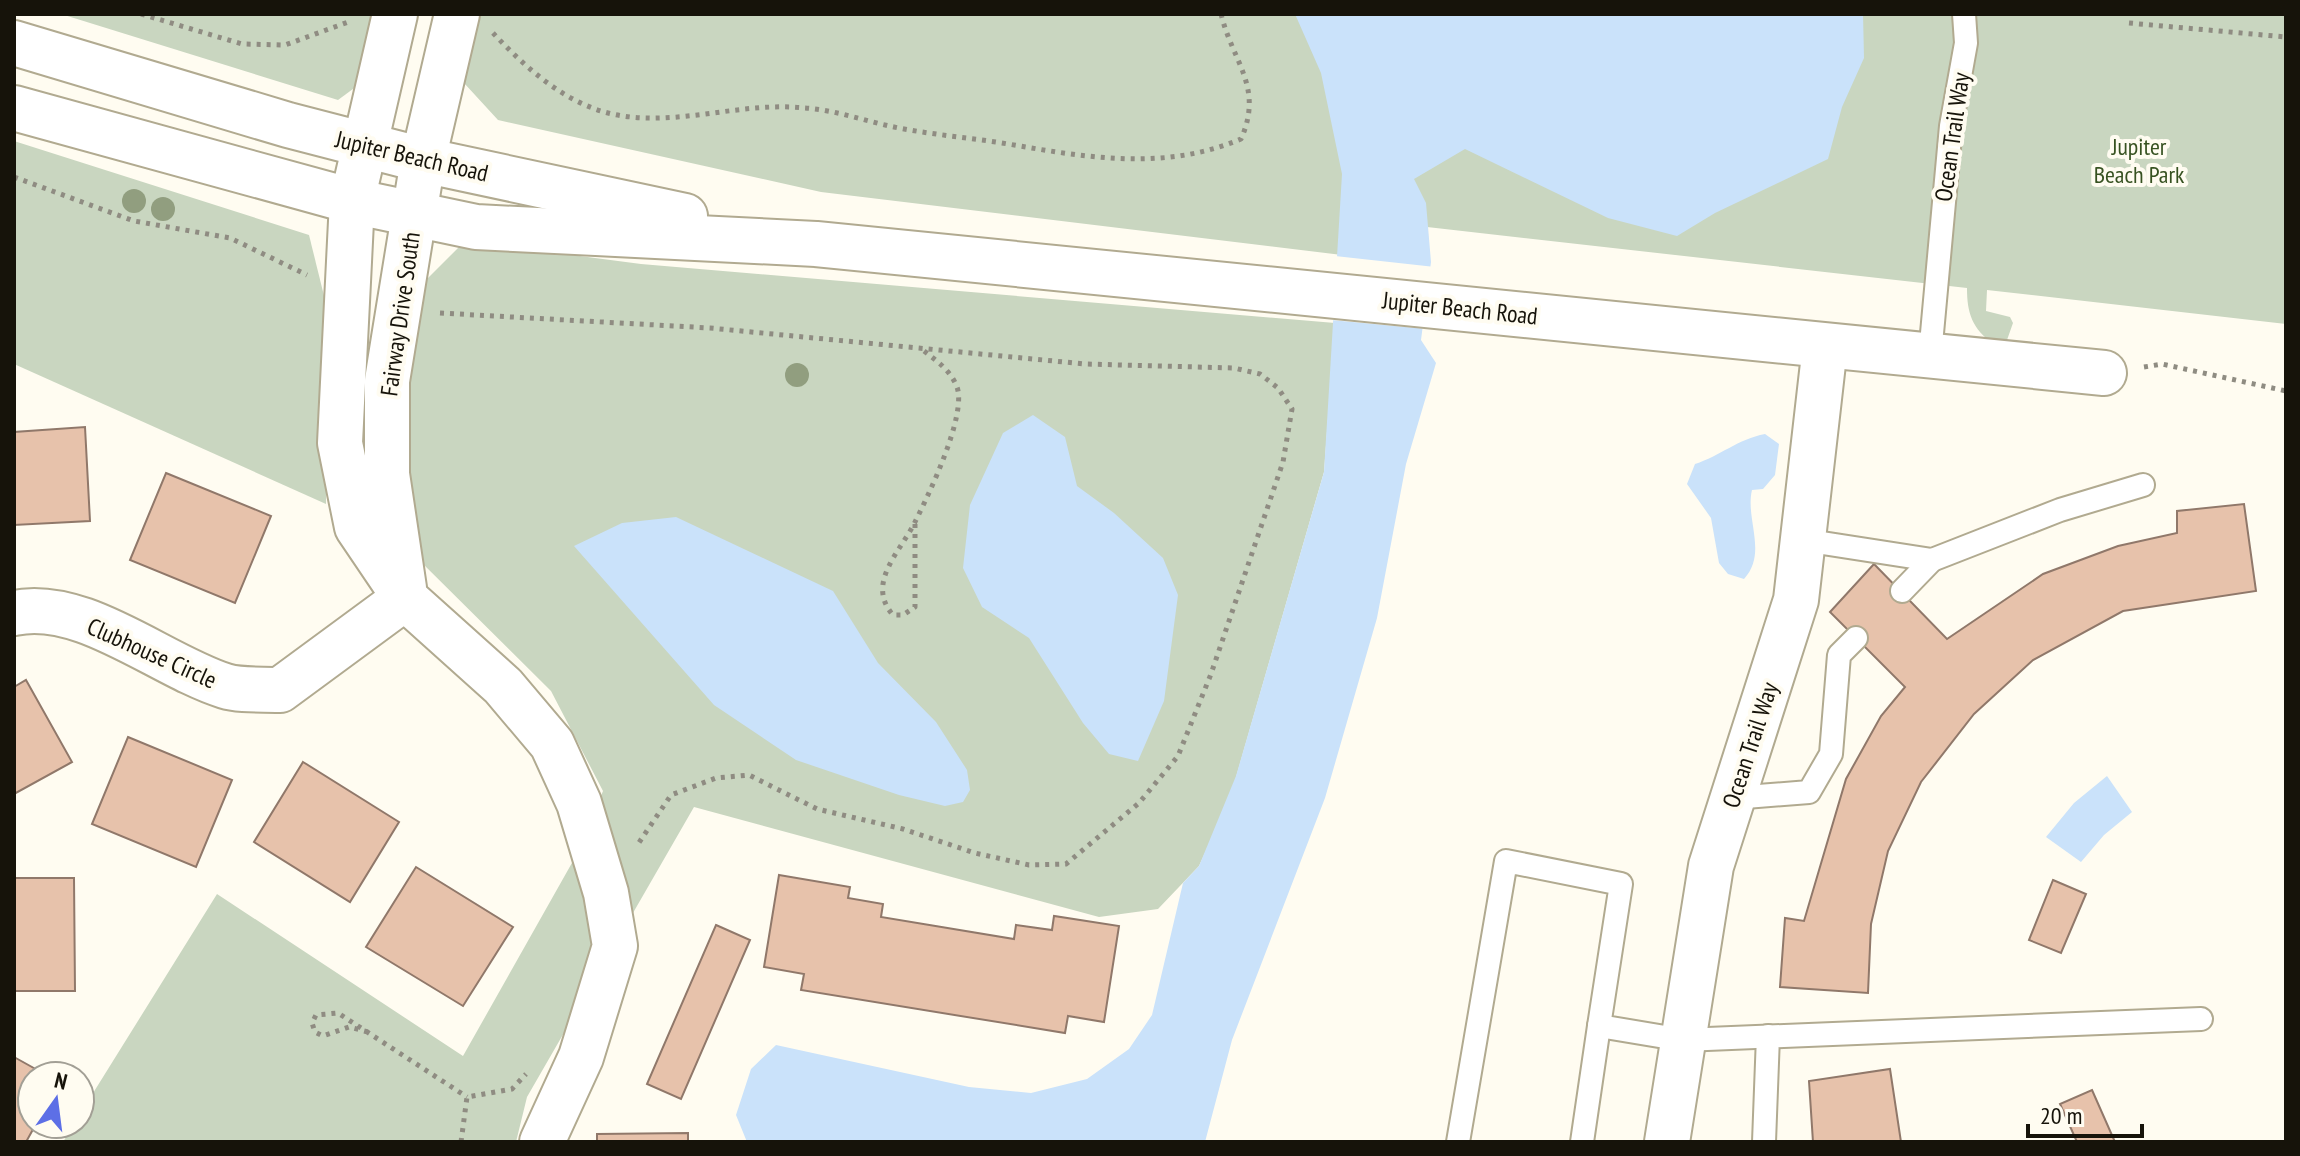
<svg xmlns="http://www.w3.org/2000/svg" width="2300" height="1156" viewBox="0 0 2300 1156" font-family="'PT Sans Narrow',sans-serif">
<rect width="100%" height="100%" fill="#fffcf1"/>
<g fill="#c9d6c0">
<path d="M61,14H374L357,86L338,100Z"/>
<path d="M476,14H2286V324L1987,290L1986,311L2010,317L2013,323L2007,340L1994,344C1972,329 1967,313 1967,288L1348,218L1342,255L821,192L498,120L464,83Z"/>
<path d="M14,141L309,235L327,308L326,504L14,364Z"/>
<path d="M465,241L641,264L1335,323L1324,472L1230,798L1199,866L1158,909L1099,917L694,807L527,1097L516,1142H63L74,1124H80V1114L217,894L463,1056L577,854L603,791L551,691L420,561L400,438L424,282Z"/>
</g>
<g fill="#cae2fa">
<path d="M1295,14H1863L1864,58L1842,107L1828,159L1715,213L1677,236L1608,218L1465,149L1414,179L1426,203L1431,262L1421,340L1436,363L1406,464L1377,618L1325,798L1232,1040L1205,1142H747L736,1115L751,1069L776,1045L969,1087L1031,1093L1087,1079L1129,1049L1152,1015L1183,883L1199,866L1236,776L1324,472L1342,174L1321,73Z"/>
<path d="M1033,415L1065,437L1077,486L1114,513L1163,558L1178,595L1164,701L1138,761L1109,754L1083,723L1029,638L982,607L963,568L970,505L1003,433Z"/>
<path d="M1765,434L1779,444L1775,475L1763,489L1752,490C1745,519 1768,553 1744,579L1728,574L1719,563L1711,518L1687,484L1695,464C1720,456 1738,439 1765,434Z"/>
<path d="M676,517L833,591L878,663L936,722L967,770L970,790L963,802L945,806L899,795L796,760L714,705L574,546L622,523Z"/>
<path d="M2107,776L2132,812L2104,835L2081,862L2046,837L2074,803Z"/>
</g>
<path fill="#fffcf1" d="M1335,256L1435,267L1427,329L1331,320Z"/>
<g fill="#e7c2ab" stroke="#90786a" stroke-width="2">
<path d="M85,427L90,521L14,525V432Z"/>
<path d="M166,473L271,516L235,603L130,560Z"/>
<path d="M2244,504L2256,591L2123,611L2033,660L1974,714L1921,782L1888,851L1871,924L1868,993L1780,987L1785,918L1804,921L1846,779L1881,716L1905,687L1830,612L1874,564L1947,639L2043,574L2118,546L2177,533V511Z"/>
<path d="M26,680L72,762L14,794V687Z"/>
<path d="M128,737L232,780L196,867L92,824Z"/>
<path d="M303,762L399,822L350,902L254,842Z"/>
<path d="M416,867L513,927L463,1006L366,947Z"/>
<path d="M779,875L850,887L848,898L883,904L881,917L1014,939L1016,925L1052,930L1054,916L1119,926L1104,1022L1068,1016L1065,1033L801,990L804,974L764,967Z"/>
<path d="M14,878H74L75,991H14Z"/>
<path d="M2053,880L2086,894L2061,953L2029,940Z"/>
<path d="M716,925L750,940L681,1099L647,1084Z"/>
<path d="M14,1057L48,1076H32V1124H36L26,1142H14Z"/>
<path d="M1890,1069L1901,1142H1813L1809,1081Z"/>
<path d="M2092,1090L2115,1142H2077L2060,1104Z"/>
<path d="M688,1133V1142H597V1134Z"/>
</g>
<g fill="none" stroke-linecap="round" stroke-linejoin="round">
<g stroke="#b1aa90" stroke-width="26">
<g id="service">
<path d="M1930,355L1951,126L1966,43L1964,14"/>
<path d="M1803,540L1932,560L2060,510L2143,485"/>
<path d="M1902,591L1932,560"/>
<path d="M1733,798L1809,792L1831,754L1839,655L1856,638"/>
<path d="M1458,1142L1506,861L1621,884L1599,1026L1683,1040L2201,1019"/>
<path d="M1582,1142L1599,1026"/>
<path d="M1764,1142L1768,1036"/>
</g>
</g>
<g stroke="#b1aa90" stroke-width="48">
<g id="minor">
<path d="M395,14L352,201L340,443L357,527L405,598L503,686L552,744L579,803L606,893L615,946L581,1057L542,1142"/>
<path d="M14,43L288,125L423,160L685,216"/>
<path d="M14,108L352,201L476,227L816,244L2104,373"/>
<path d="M404,588L387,474V381L423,160L457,14"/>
<path d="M14,613C83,598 161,666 225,686C241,691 263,689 280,690L405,598"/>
<path d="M1667,1142L1711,866L1796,600L1825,346"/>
</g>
</g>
<g stroke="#8f8c82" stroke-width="5" stroke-dasharray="4 6" stroke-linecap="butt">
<path d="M141,14L242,44L285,45L351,21"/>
<path d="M2129,23L2286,37"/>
<path d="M493,33C525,67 564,103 612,114C676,128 740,101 805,108C835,110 865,121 894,127C928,134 962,137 996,142C1080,156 1160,173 1241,139C1264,87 1233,63 1221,14"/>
<path d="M14,177L134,221L230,238L307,275"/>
<path d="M440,313L710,328L1085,364L1234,368L1260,374L1278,388L1292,409L1283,462L1211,674L1178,756L1139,803L1066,864L1029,865L975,853L903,829L817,809L749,775L716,778L671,795L636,847"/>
<path d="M2144,367L2162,364L2286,391"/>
<path d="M915,524V607L903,615H893C865,583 901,551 915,522C929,494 967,415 957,387C951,371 937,361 924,351"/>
<path d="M368,1032L349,1027L323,1036L315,1032L312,1023L316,1015L338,1013L467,1097"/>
<path d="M461,1142L467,1097L512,1089L526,1074"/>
</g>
<use href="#service" stroke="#fff" stroke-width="22"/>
<use href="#minor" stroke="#fff" stroke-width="44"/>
</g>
<g fill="#919e7f">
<circle cx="134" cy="201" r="12"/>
<circle cx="163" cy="209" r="12"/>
<circle cx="797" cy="375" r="12"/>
</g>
<g text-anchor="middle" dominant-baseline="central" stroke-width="8" stroke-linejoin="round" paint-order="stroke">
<g font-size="24" fill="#16130a" stroke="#fffcf1">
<text transform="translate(1952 137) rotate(-82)">Ocean Trail Way</text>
<text transform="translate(412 156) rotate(13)">Jupiter Beach Road</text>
<text transform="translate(1460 308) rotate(6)">Jupiter Beach Road</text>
<text transform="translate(400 314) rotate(-82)">Fairway Drive South</text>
<text transform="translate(152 653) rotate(24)">Clubhouse Circle</text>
<text transform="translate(1750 745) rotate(-72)">Ocean Trail Way</text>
</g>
<g font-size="24" fill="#375221" stroke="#fffcf1">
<text x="2139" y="146">Jupiter<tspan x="2139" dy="28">Beach Park</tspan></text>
</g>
</g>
<rect width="2300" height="1156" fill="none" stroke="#16130a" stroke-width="32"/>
<g transform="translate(56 1100) rotate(14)"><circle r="38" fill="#fffcf1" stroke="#a29f95" stroke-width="2"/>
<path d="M0-6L14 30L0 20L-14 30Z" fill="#5d6fe6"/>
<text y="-12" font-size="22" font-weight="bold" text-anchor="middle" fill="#16130a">N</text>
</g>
<path d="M2028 1124v12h114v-12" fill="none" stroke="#16130a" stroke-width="4"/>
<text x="2040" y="1124" font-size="24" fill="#16130a" stroke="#fffcf1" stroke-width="6" paint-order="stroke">20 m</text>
</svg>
